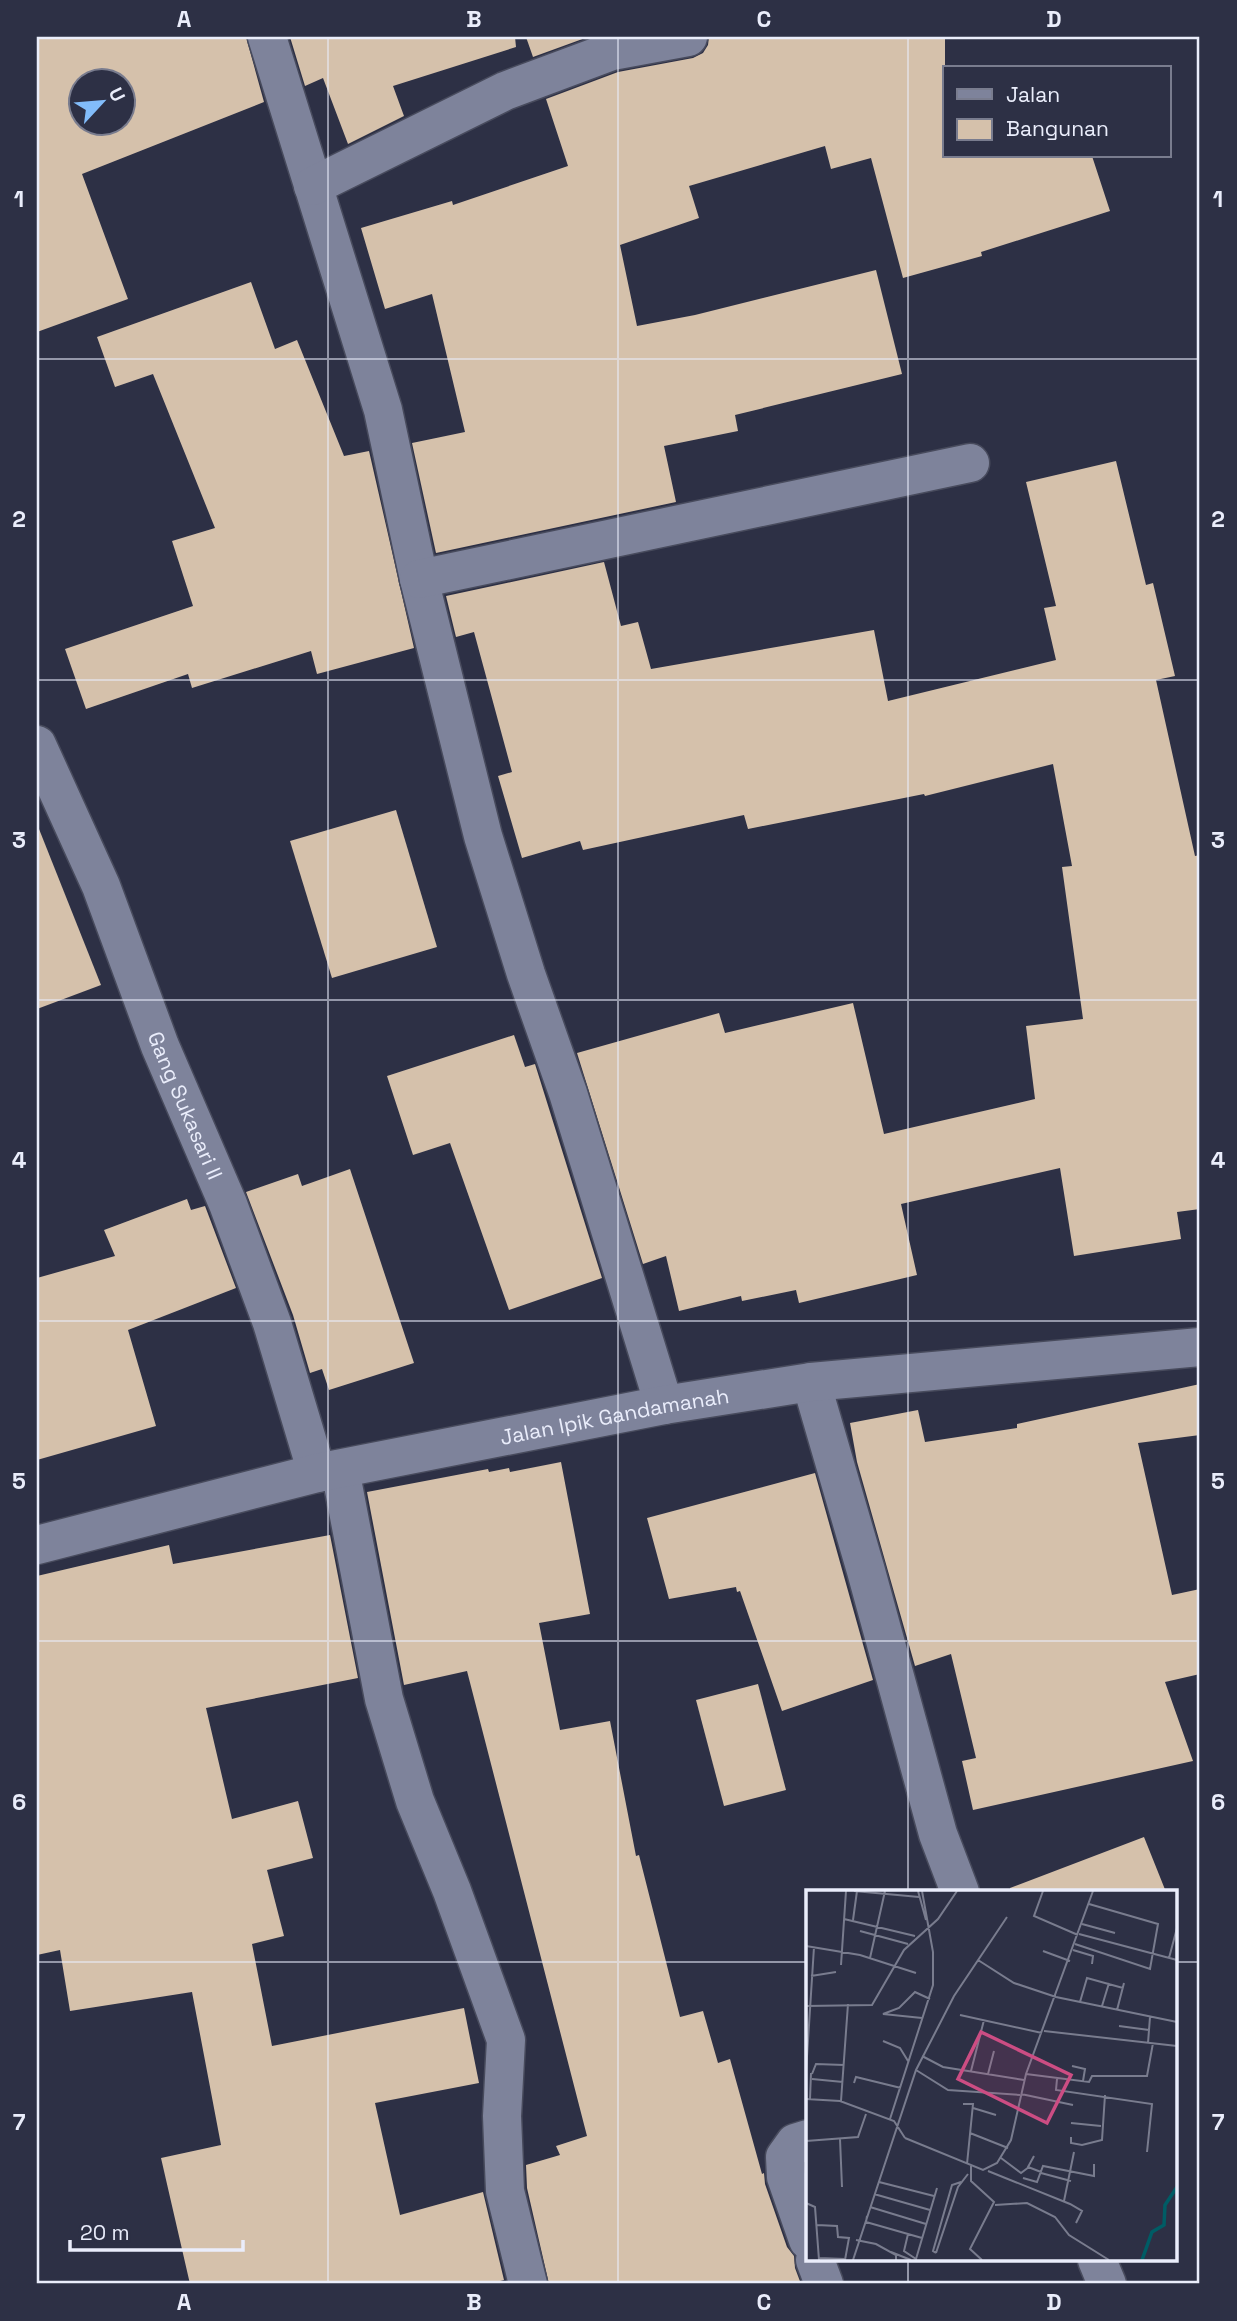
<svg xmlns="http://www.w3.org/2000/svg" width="1237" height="2321" viewBox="0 0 1237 2321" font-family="'Space Grotesk',sans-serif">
<rect width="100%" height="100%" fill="#2d3045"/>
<g fill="#d5c1ab" fill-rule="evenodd">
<path d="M37,37H246L264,102L82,174L128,299L37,332ZM80,80H122V122H80Z"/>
<path d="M290,37H515L516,47L393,86L404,116L348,144L323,78L305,86Z"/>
<path d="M526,37H588L533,57Z"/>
<path d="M709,37H945V156H1092L1110,211L981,252L982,256L903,278L871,158L831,169L825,146L689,186L699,218L620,245L637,326L695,315L876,270L902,374L735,415L738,431L664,446L676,502L436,553L412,443L465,432L432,294L385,309L361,228L452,201L453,205L568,166L546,99L618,72L693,58L703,53L708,45Z"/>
<path d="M251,282L275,349L297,340L344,456L369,451L414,648L317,674L311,651L192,688L188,674L86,709L65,649L193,606L172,541L215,528L153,374L115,387L97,337Z"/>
<path d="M1116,461L1146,585L1153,583L1175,676L1156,680L1195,856L1200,855V1209L1177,1212L1181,1239L1074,1256L1060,1168L901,1204L917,1275L799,1303L796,1290L742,1301L741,1296L679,1311L666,1256L643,1264L577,1053L719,1013L725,1033L853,1003L884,1134L1035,1099L1026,1026L1083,1019L1062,867L1072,866L1053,764L925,796L924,794L748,829L744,815L583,850L580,841L522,858L498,776L512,772L474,632L456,637L446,596L604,562L621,626L638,622L651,669L874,630L888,701L1056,660L1044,608L1056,606L1026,482Z"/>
<path d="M396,810L437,947L332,978L290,841Z"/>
<path d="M39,829L101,985L37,1009V830Z"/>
<path d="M514,1035L525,1067L535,1064L602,1278L509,1310L450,1143L413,1155L387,1076Z"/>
<path d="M350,1169L414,1363L329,1390L322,1369L310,1373L293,1315L246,1192L298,1174L302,1186Z"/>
<path d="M187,1199L191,1210L205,1206L236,1288L128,1330L156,1426L37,1460V1278L115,1256L104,1230Z"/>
<path d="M1200,1384V1435L1138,1443L1172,1595L1200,1589V1674L1165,1682L1193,1761L973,1810L962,1761L976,1758L951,1654L915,1666L857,1462L850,1423L918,1410L925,1442L1017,1428V1424Z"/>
<path d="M561,1462L590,1614L539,1623L560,1730L610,1721L636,1856L639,1855L680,2017L703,2011L718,2063L730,2059L762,2174L764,2173L765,2184L787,2247L794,2256L795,2268L801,2284H549L527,2188L526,2165L560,2155L556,2146L587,2136L467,1671L404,1685L367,1492L488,1469L489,1472L509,1468L510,1472Z"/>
<path d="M815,1473L873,1680L782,1711L740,1591L737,1592L736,1587L669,1599L647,1518Z"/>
<path d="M330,1535L358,1678L206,1708L232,1819L298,1801L313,1858L267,1870L284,1936L252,1944L272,2046L464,2008L479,2083L375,2103L400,2215L483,2192L504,2280L489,2284H190L161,2158L221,2145L192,1992L70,2011L60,1950L37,1955V1576L169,1545L173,1564Z"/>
<path d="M758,1684L786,1790L724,1806L696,1700Z"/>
<path d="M1144,1837L1166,1892H1010V1888Z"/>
</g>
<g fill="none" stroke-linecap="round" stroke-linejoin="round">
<g stroke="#484b5d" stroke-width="41">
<g id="street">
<path d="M267,37L383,410L419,579L483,836L526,974L568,1093L664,1405"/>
<path d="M313,186L505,91L612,51L688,37"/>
<path d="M419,579L970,463"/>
<path id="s1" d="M37,745L101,886L160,1046L228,1204L272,1323L317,1473"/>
<path d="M811,1382L866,1571L938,1834L960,1892"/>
<path d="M340,1469L384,1699L415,1801L452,1891L506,2040L502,2116L505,2191L528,2284"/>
<path d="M808,2139L795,2143L785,2157L786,2177L808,2240"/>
<path d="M815,2260L824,2284"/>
<path d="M1097,2260L1107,2284"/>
</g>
</g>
<g stroke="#484b5d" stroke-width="41">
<g id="secondary">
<path id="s2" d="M37,1545L317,1473L664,1405L811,1382L1200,1347"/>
</g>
</g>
<use href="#street" stroke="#7e839b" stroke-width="38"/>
<use href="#secondary" stroke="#7e839b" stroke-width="38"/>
</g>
<path fill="none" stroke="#eaedfb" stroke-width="2" stroke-opacity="0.55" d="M328,37V2284M618,37V2284M908,37V1892M37,359H1200M37,680H1200M37,1000H1200M37,1321H1200M37,1641H1200M37,1962H808M1176,1962H1200M908,2260V2284"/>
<g text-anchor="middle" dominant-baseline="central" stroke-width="7" stroke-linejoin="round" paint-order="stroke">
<g font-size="21" fill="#eaedfb" stroke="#2d3045">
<text stroke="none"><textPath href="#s1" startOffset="390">Gang Sukasari II</textPath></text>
<text stroke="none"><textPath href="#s2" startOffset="592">Jalan Ipik Gandamanah</textPath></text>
</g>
</g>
<g transform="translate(806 1890)">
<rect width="371" height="371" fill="#2d3045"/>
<path fill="none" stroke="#005c65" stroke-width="3.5" d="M336,370L346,342L358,335L359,315L371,297"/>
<path fill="none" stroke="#797c8e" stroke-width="2" d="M48,1L113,7M112,1L120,30M237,1L228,26L272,45M38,29L109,46M47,30L51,1M276,34L309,43M54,41L102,54M273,44L371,70M269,54L344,79L352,34L283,14M0,56L54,65L110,83M267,60L287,66L286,74M237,61L264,71M64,68L79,1M363,68L371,38M172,70L208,93L250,107L371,132M35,75L40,1M5,86L30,82M274,112L281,88L317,98M0,116L66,115L98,60L132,29L151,1M296,116L303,93M311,120L318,93M154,125L236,143M116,128L77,124L93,118L109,102L124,109M313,136L343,140M238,141L371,156M77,151L94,158L102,171M342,153L344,127M116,166L137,177L218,190M266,176L279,179L277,191M110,180L142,200L214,205M165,181L178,130M0,182L8,57M6,184L10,174L38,175M182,184L188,161M220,184L283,192L286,186H341L347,153M6,189L37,192M251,189L250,200L346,214L341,262M48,193L50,187L95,198M215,204L267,215M0,209L34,211L88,231L99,248M4,209L5,183M35,211L42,114M157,214H167L161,274M167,218L190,225M84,229L127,95V62L116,1M265,233L295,236M164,243L202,258M265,247V253L276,255L296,250L299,205M99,248L177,280L191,273L205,250L220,184L287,1M34,249L36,297M0,251L52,247L60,224M228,266L222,277L235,282M195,268L215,283L223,277M165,276V291L188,312L164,359L176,370M182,281L264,314L276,321L270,333M235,283L265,291M217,288L231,292L237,276L288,286V274M73,292L128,306M68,304L124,320M258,311L268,262M0,313L9,317L13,370M189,315L221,313L249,327L263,345L303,370M64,317L120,334M61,326L60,332L116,348M11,335L31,336L32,347L43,348L39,370M102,344L98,361L110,369L131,298M50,350L70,354L90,365V370M85,362L105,370M130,363L152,297L162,284M130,363L127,361L146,295L155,292M13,368L39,369M47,370L110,180L148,106L201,27"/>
<path fill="#cc4d83" fill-opacity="0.15" stroke="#cc4d83" stroke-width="3.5" d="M175,142L265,185L241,233L152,189Z"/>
<rect width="371" height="371" fill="none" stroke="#eaedfb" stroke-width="3.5"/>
</g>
<rect width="1237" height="2321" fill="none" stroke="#2d3045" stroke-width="77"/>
<rect x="943" y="66" width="228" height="91" fill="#2d3045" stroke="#797c8e" stroke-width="2"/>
<rect x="957" y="89" width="35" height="10" fill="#7e839b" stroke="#797c8e" stroke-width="2"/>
<text x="1006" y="102" font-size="21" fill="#eaedfb">Jalan</text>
<rect x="957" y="119" width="35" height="21" fill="#d5c1ab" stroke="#797c8e" stroke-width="2"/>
<text x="1006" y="136" font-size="21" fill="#eaedfb">Bangunan</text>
<g transform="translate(102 102) rotate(64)"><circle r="33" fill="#2d3045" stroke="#797c8e" stroke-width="2"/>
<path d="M0-5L12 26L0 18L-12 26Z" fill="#82bcfa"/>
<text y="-10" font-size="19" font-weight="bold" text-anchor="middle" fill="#eaedfb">U</text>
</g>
<path d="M70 2240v10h173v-10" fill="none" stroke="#eaedfb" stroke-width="3.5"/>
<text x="80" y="2240" font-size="21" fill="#eaedfb" stroke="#2d3045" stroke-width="5" paint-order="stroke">20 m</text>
<rect x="38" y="38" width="1160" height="2244" fill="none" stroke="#eaedfb" stroke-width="2.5"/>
<g font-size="23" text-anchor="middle" font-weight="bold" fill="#eaedfb">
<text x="184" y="27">A</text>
<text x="474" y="27">B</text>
<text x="764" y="27">C</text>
<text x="1054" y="27">D</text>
<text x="19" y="207">1</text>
<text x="1218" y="207">1</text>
<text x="19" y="527">2</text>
<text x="1218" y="527">2</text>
<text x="19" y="848">3</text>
<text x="1218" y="848">3</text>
<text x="19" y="1168">4</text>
<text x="1218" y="1168">4</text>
<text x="19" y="1489">5</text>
<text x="1218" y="1489">5</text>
<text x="19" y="1810">6</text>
<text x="1218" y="1810">6</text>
<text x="19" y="2130">7</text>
<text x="1218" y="2130">7</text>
<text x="184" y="2310">A</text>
<text x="474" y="2310">B</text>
<text x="764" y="2310">C</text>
<text x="1054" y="2310">D</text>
</g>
</svg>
